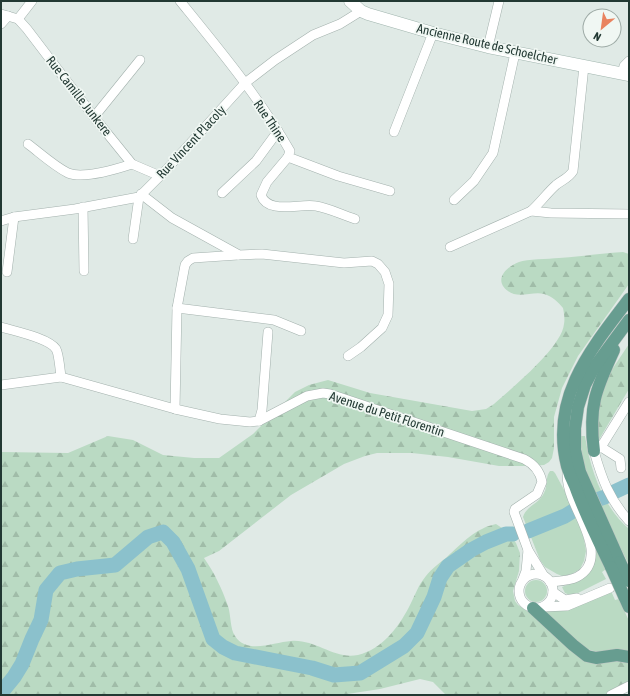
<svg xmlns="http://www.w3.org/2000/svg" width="630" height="696" viewBox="0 0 630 696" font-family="'Asap Condensed',sans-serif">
<defs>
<pattern id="forest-firs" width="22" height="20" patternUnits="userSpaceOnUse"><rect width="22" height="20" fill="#badac3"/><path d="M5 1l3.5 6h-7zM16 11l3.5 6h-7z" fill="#a0bca8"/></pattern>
</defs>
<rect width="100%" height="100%" fill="#e0eae6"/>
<g fill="#badac3">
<path d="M580,436H585C590,469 603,507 629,529V565C610,525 582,481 580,436Z"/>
<path d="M550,471H553L555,473L569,499L583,534L586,551L584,561L580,569L572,574L562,576L557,574L545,567L540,560L523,517C526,506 539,504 544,493C548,486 545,477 550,471Z"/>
<path d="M594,545L606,569L602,572L606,579L574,595H570L565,593L562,587L577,581Z"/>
<circle cx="536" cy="591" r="11"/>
<path d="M611,591L615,600L619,599L629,621V653L597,652L584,648L544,612Z"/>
</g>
<g fill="url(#forest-firs)">
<path d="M623,252L629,254V284L578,356L562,388L554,417V448L552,458L549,462L544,465L531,466H499L448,457L412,453H377L365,456L344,464L291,495L219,551L204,558C214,572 222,589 228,606C231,615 230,629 235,636C247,655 274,642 291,641C316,639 334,660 358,655C382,649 398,628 409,607C414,598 417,588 423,580C429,571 438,564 447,557C462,543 476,528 496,524L508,532L516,543L520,553L519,571L513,591L515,601L518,605L535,616L556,636L611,661L629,663V684L620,695H446L433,682L420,679L380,689L341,695H1V452L68,453L108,436L133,440L163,455L194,458H219L253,434L295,392L309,385L328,380L370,393L472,411L486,409L494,404C512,388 562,347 564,324C565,319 564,313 563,308C558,302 552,296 544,294C533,291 518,299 508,291C493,280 506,267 519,262C527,259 548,259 559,258C580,257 601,253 623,252Z"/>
<path d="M629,344V389L597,443L598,402L607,377Z"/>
</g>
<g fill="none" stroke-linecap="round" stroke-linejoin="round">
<g stroke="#8bc1cc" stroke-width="15">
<path d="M614,492L629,485"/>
<path d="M599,499L605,497"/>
<path d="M528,531L565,516L573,511"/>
<path d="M1,693L14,677L22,664L32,639L41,620L46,590L60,573L77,569L115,565L148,537L163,532L173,542L188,569L213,639L223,647L235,653L312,668L334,675L360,673L404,646L417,633L434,597L440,578L448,566L471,550L486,542L506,534H513"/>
</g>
<g stroke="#a3b1ad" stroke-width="10">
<g id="minor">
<path d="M180,1C219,49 259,97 290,151L288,157L338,176L390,191"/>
<path d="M1,14L18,19L27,29L94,117L132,164L160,176"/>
<path d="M18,19L32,1"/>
<path d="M1,24L8,16"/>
<path d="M488,47L499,1"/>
<path d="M622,74L624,66L629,61"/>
<path d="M94,117L140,60"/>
<path d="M394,132L433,33"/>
<path d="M28,144C40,153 54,166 68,173C83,179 117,169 132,164"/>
<path d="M288,157L267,182L261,195C268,215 300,203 316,206C329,208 342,215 355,219"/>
<path d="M222,193L256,161L278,131"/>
<path d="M141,194L172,218L239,255L262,254L344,263L372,261L378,264L385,272L389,284L388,315L382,328L361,347L348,356"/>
<path d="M454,200L474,181L493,153L515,53"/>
<path d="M83,207L84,271"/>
<path d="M531,211L551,213L629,214"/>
<path d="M1,221L14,217L75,209L139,197L166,170L245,83L275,60L313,35L340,24L361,11"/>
<path d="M133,239L139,197"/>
<path d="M450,247L531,211C540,203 547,193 556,185C562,180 569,178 573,171L584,66"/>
<path d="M7,272L14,217"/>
<path d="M177,308L274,320L301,331"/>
<path d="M1,327C14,331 49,338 56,349C59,354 60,370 61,377"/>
<path d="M1,385L61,377L175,409L220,419L250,422L259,421L307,396L323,393L330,394L524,459C534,464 540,471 542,482L537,494L515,509L514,512L528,550L544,576"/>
<path d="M629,402L601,447L594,451C602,479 609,499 629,521"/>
<path d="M175,409L177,308L185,265L188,261L193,258L238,255"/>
<path d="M259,421L262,410L268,332"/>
<path d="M601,447L620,459L621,468"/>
<circle cx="536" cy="591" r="17"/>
<path d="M523,579L526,571L528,550"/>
<path d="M550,582C559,581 569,581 577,577C608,561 580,519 572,498C569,490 567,482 567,474"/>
<path d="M553,592L565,600L577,598"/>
<path d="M543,607L567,606L610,588"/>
<path d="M611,695L629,686"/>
</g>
</g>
<g stroke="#a0b5ae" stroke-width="13">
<path id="secondary" d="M350,1L361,11L368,14L433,33L488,47L629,75"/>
</g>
<g stroke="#bdc4c2" stroke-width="13">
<g id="primary">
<path d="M594,451C588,407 596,389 614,350"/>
<path d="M620,562L580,472L575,450V428L578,407L585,385L595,366L629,320"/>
<path d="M611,567C598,540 585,514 575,486C572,480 569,473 567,466C550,398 590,350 629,299"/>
<path d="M624,596L629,607"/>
<path d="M533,608L573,645L587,656L596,658L617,655L629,657"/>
</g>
</g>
<use href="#minor" stroke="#fff" stroke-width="9"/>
<use href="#secondary" stroke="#fff" stroke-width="12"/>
<use href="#primary" stroke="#679d90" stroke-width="12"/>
<g stroke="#bdc4c2" stroke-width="13" stroke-linecap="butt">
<g id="primary-bridge">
<path d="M620,562L629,581"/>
<path d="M611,567L624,596"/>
</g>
</g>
<use href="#primary-bridge" stroke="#679d90" stroke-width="12"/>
</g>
<g text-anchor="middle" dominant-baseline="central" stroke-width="3.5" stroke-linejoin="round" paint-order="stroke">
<g font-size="13" fill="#223933" stroke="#f0f7f3">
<text transform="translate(487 44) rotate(13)">Ancienne Route de Schoelcher</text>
<text transform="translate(79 96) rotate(52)">Rue Camille Junkere</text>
<text transform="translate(270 121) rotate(56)">Rue Thine</text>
<text transform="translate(191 142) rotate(-47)">Rue Vincent Placoly</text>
<text transform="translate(387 414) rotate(18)">Avenue du Petit Florentin</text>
</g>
</g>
<rect width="630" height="696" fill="none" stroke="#223933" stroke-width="4"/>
<g transform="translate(602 28) rotate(209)"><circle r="19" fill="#f0f7f3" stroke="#9eaba6"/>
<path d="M0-3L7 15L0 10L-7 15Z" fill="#e9835f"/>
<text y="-6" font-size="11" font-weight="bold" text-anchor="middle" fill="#223933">N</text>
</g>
</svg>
